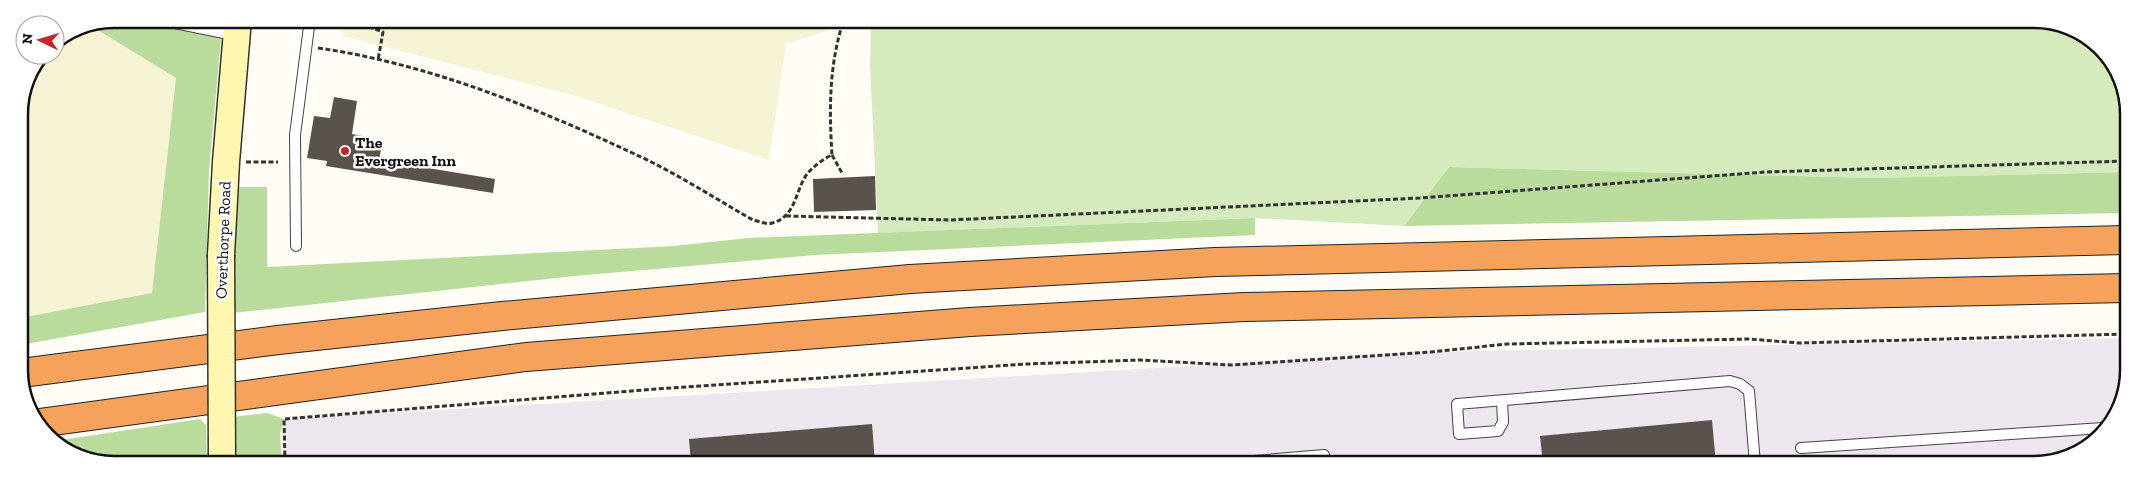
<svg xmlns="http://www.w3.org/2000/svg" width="2147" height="483" viewBox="0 0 2147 483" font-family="'Zilla Slab',serif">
<rect width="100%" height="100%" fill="#fffdf5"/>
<path fill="#eee6ef" d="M2126,338V388L2096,441L2040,464L287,463L284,419L1431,352Z"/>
<g fill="#f6f3d4">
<path d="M341,19H864L786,44L769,160L576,96L343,36Z"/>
<path d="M88,24L176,78L152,294L20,318L19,107L43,55H55V41L77,26Z"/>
</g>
<path fill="#d5ebbd" d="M871,19L2052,21L2100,46L2126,94V172L1870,178L1449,167L1404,226L1255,218L878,233L870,66Z"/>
<g fill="#b9dc9c">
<path d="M113,19H153L221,38L209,171L205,312L20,345V318L152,293L176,78L88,24Z"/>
<path d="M1449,167L1870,178L2126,172V213L1404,226Z"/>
<path d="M236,187H267V267L674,246L748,238L1255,218V235L815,255L575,276L232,313Z"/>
<path d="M267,413L284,419L280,434L282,463H233L232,417Z"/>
<path d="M200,419L206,425L207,463L95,462L55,441Z"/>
</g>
<g fill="#5a524d">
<path d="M334,97L357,101L352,134L363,136L362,140L382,144L379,160L495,179L493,193L326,166L327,161L307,158L314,116L330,118Z"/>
<path d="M875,176L876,210L814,212L813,179Z"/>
<path d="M1712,420L1716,464H1543L1540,436Z"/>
<path d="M872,424L875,463H691L689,439Z"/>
</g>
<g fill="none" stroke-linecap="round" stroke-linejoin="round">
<g stroke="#444" stroke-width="12">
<g id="lane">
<path d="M296,246L295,135L310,19"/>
<path d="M1502,401L1503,422L1498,431L1459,434L1457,404L1730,381L1740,384L1749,391L1755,464"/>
<path d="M1801,448L2103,428"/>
<path d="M1230,463L1324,455"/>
</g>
</g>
<g stroke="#444" stroke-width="21">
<path id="street" d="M177,19L236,31"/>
</g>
<g stroke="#333" stroke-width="29">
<path id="secondary" d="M221,255L226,162L238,19"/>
</g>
<g stroke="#222" stroke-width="30">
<g id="highway">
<path d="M21,373L278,340L502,316L910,279L1215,262L2126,240"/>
<path d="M39,423L526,357L970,322L1244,307L2126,288"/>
</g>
</g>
<g stroke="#333" stroke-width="3" stroke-dasharray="5 2.5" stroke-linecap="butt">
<path d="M347,19L383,32L378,60"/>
<path d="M318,48C430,64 539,109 641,157C679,175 716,199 753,220C758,221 767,225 772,223C796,217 795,191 807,174C814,166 823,159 832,155C829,108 829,64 844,19"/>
<path d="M832,155L842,173"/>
<path d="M246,162H278"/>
<path d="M786,216L950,220L1420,198L1766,172L2126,161"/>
<path d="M285,463L284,419L656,389L1027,364L1140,360L1231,365L1431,352L1507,344L1749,339L1799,343L2126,334"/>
</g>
<use href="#lane" stroke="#fff" stroke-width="10"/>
<use href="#street" stroke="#fff" stroke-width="19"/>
<use href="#secondary" stroke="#fff6b0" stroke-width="26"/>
<use href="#highway" stroke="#f5a25d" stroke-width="28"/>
<g stroke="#333" stroke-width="29" stroke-linecap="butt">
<path id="secondary-bridge" d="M221,255L222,463"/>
</g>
<use href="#secondary-bridge" stroke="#fff6b0" stroke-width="26"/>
</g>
<circle fill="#c4262e" stroke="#fff" stroke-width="2" cx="345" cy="151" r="5"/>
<g text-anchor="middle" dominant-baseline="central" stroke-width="5" stroke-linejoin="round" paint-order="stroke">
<g font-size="16" font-weight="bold" fill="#111" stroke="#fff" text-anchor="start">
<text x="355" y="142">The<tspan x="355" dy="18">Evergreen Inn</tspan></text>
</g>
<g font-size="16" fill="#111" stroke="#fff">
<text transform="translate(223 240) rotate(-88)">Overthorpe Road</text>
</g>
</g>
<path d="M0 0H2147V483H0ZM114 28H2034A86 86 0 0 1 2120 114V370A86 86 0 0 1 2034 456H114A86 86 0 0 1 28 370V114A86 86 0 0 1 114 28Z" fill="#fff" fill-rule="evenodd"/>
<path fill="none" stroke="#111" stroke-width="2.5" d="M114 28H2034A86 86 0 0 1 2120 114V370A86 86 0 0 1 2034 456H114A86 86 0 0 1 28 370V114A86 86 0 0 1 114 28Z"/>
<g transform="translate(40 40) rotate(275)"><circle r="24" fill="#ffffff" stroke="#a0a0a0"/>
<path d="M0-4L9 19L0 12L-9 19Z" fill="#c4262e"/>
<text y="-8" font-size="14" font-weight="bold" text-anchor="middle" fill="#111111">N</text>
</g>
</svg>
